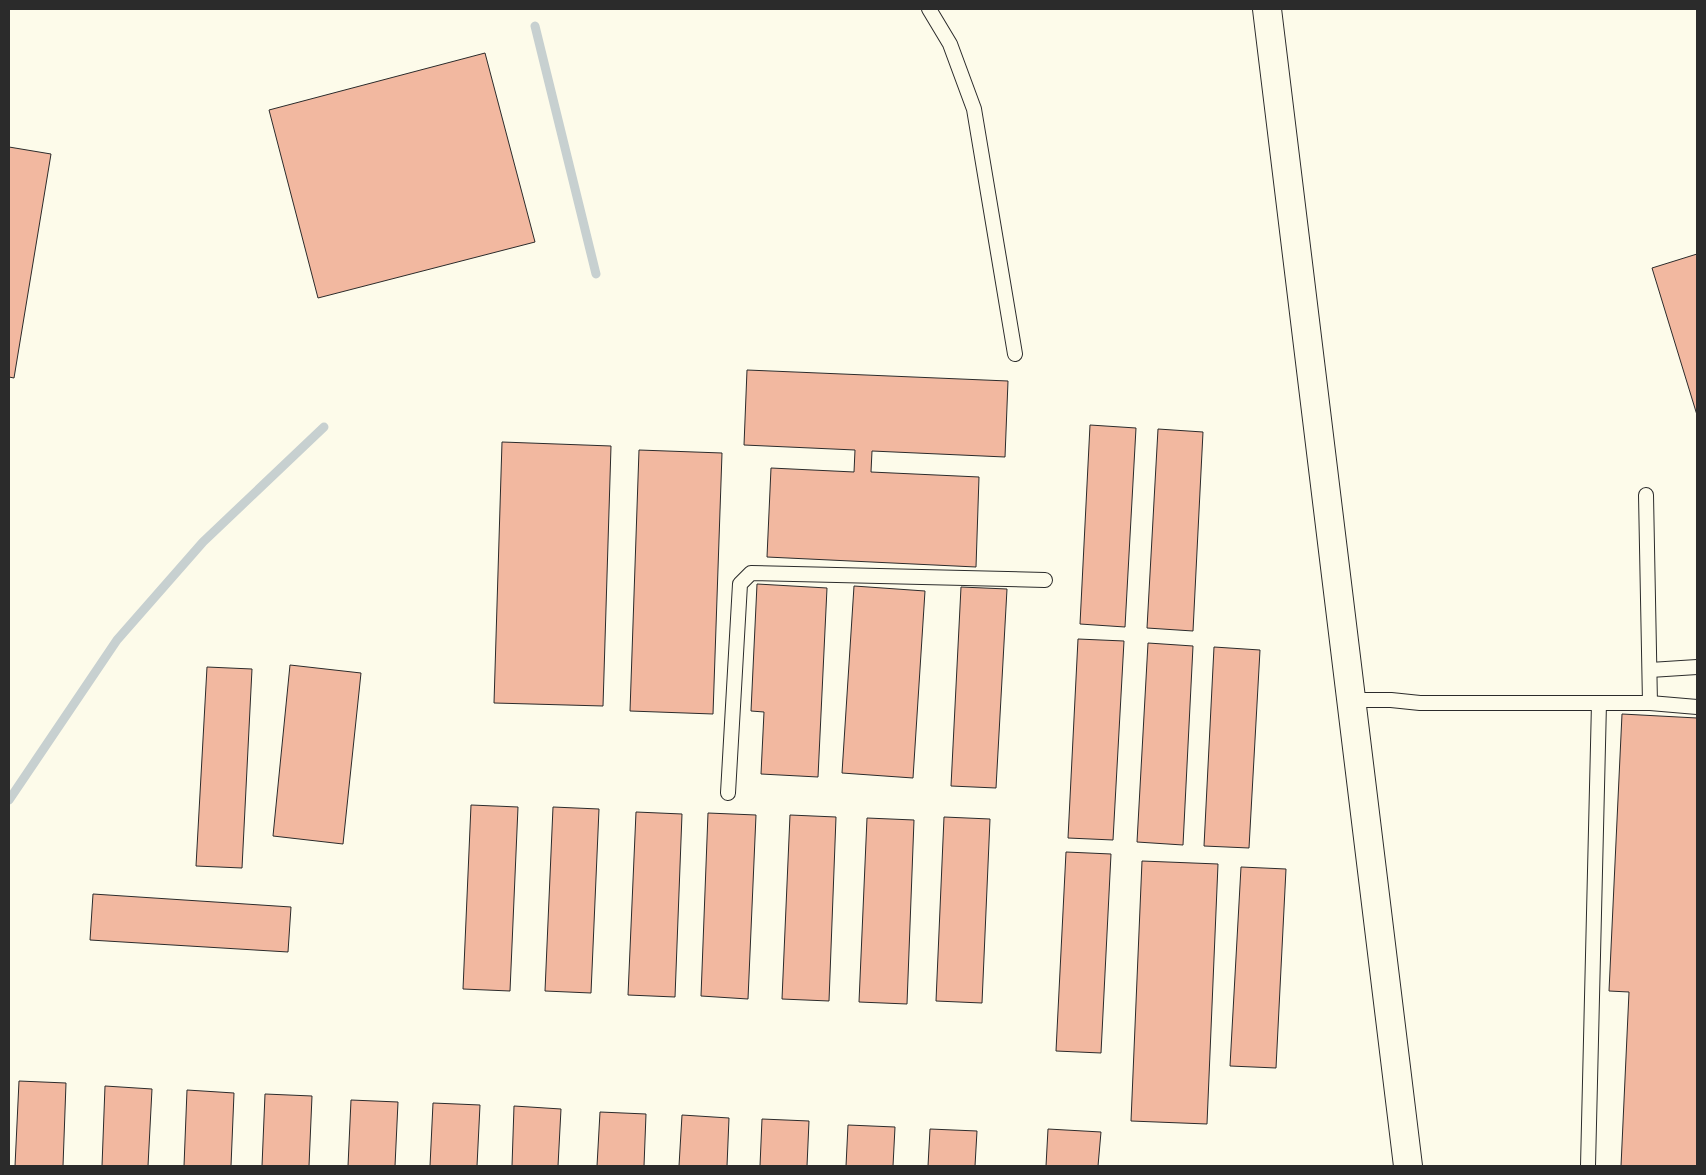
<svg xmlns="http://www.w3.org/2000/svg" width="1706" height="1175" viewBox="0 0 1706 1175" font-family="'Roboto Condensed',sans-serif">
<rect width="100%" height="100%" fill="#fdfbea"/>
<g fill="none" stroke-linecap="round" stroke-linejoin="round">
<g stroke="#c7d0d0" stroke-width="9">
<path d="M535,26L596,274"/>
<path d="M9,800L117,640L203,542L324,427"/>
</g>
</g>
<g fill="#f2b8a0" stroke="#2b2b2b">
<path d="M485,53L535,242L318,298L269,110Z"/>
<path d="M9,147L51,154L14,378L9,377Z"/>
<path d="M1697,254V415L1652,268Z"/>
<path d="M747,370L1008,381L1005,457L872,451L871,472L979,477L976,567L767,557L771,468L854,472L855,450L744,445Z"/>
<path d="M1090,425L1136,428L1125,627L1080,624Z"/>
<path d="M1158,429L1203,432L1193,631L1147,628Z"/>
<path d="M502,442L611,446L603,706L494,703Z"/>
<path d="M639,450L722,453L713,714L630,711Z"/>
<path d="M757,584L827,588L818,777L761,774L764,712L751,711Z"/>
<path d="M854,586L925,591L913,778L842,773Z"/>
<path d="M961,587L1007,589L996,788L951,786Z"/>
<path d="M1078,639L1124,641L1113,840L1068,838Z"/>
<path d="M1148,643L1193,646L1183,845L1137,842Z"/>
<path d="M1214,647L1260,650L1249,848L1204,846Z"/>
<path d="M290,665L361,673L343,844L273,836Z"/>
<path d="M207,667L252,669L242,868L196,866Z"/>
<path d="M1622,714L1697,718V1166H1621L1629,992L1609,991Z"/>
<path d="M471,805L518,807L510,991L463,989Z"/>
<path d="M553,807L599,809L591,993L545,991Z"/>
<path d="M636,812L682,814L675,997L628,995Z"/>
<path d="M708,813L756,815L748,999L701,996Z"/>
<path d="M790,815L836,817L829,1001L782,999Z"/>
<path d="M944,817L990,819L982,1003L936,1001Z"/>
<path d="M867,818L914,820L907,1004L859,1002Z"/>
<path d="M1066,852L1111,854L1101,1053L1056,1051Z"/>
<path d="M1142,861L1218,864L1207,1124L1131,1121Z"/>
<path d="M1241,867L1286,869L1276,1068L1230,1066Z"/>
<path d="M93,894L291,907L288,952L90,940Z"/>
<path d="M19,1081L66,1083L63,1166H15Z"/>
<path d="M105,1086L152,1089L148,1166H102Z"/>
<path d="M187,1090L234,1093L231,1166H184Z"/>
<path d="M265,1094L312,1096L309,1166H262Z"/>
<path d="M351,1100L398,1102L395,1166H348Z"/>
<path d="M433,1103L480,1105L477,1166H430Z"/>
<path d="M514,1106L561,1109L558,1166H512Z"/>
<path d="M600,1112L646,1114L644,1166H597Z"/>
<path d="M682,1115L729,1118L727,1166H679Z"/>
<path d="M762,1119L809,1121L807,1166H760Z"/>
<path d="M848,1125L895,1127L893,1166H846Z"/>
<path d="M930,1129L977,1131L975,1166H928Z"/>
<path d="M1048,1129L1101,1132L1098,1166H1046Z"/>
</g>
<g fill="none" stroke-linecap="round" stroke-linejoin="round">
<g stroke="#2b2b2b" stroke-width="16">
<g id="lane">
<path d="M929,9L950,44L974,109L1015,354"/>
<path d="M1646,495L1650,703"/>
<path d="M1650,670L1697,667"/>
<path d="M1351,700H1391L1420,703H1650L1697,707"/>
<path d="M728,793L740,584L751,573L1045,580"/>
<path d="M1588,1166L1599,703"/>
</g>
</g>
<g stroke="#2b2b2b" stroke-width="30">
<path id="secondary" d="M1267,9L1408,1166"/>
</g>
<use href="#lane" stroke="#fdfbea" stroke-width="14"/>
<use href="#secondary" stroke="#fdfbea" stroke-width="28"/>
</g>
<rect width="1706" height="1175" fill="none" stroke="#2b2b2b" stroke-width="20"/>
</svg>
